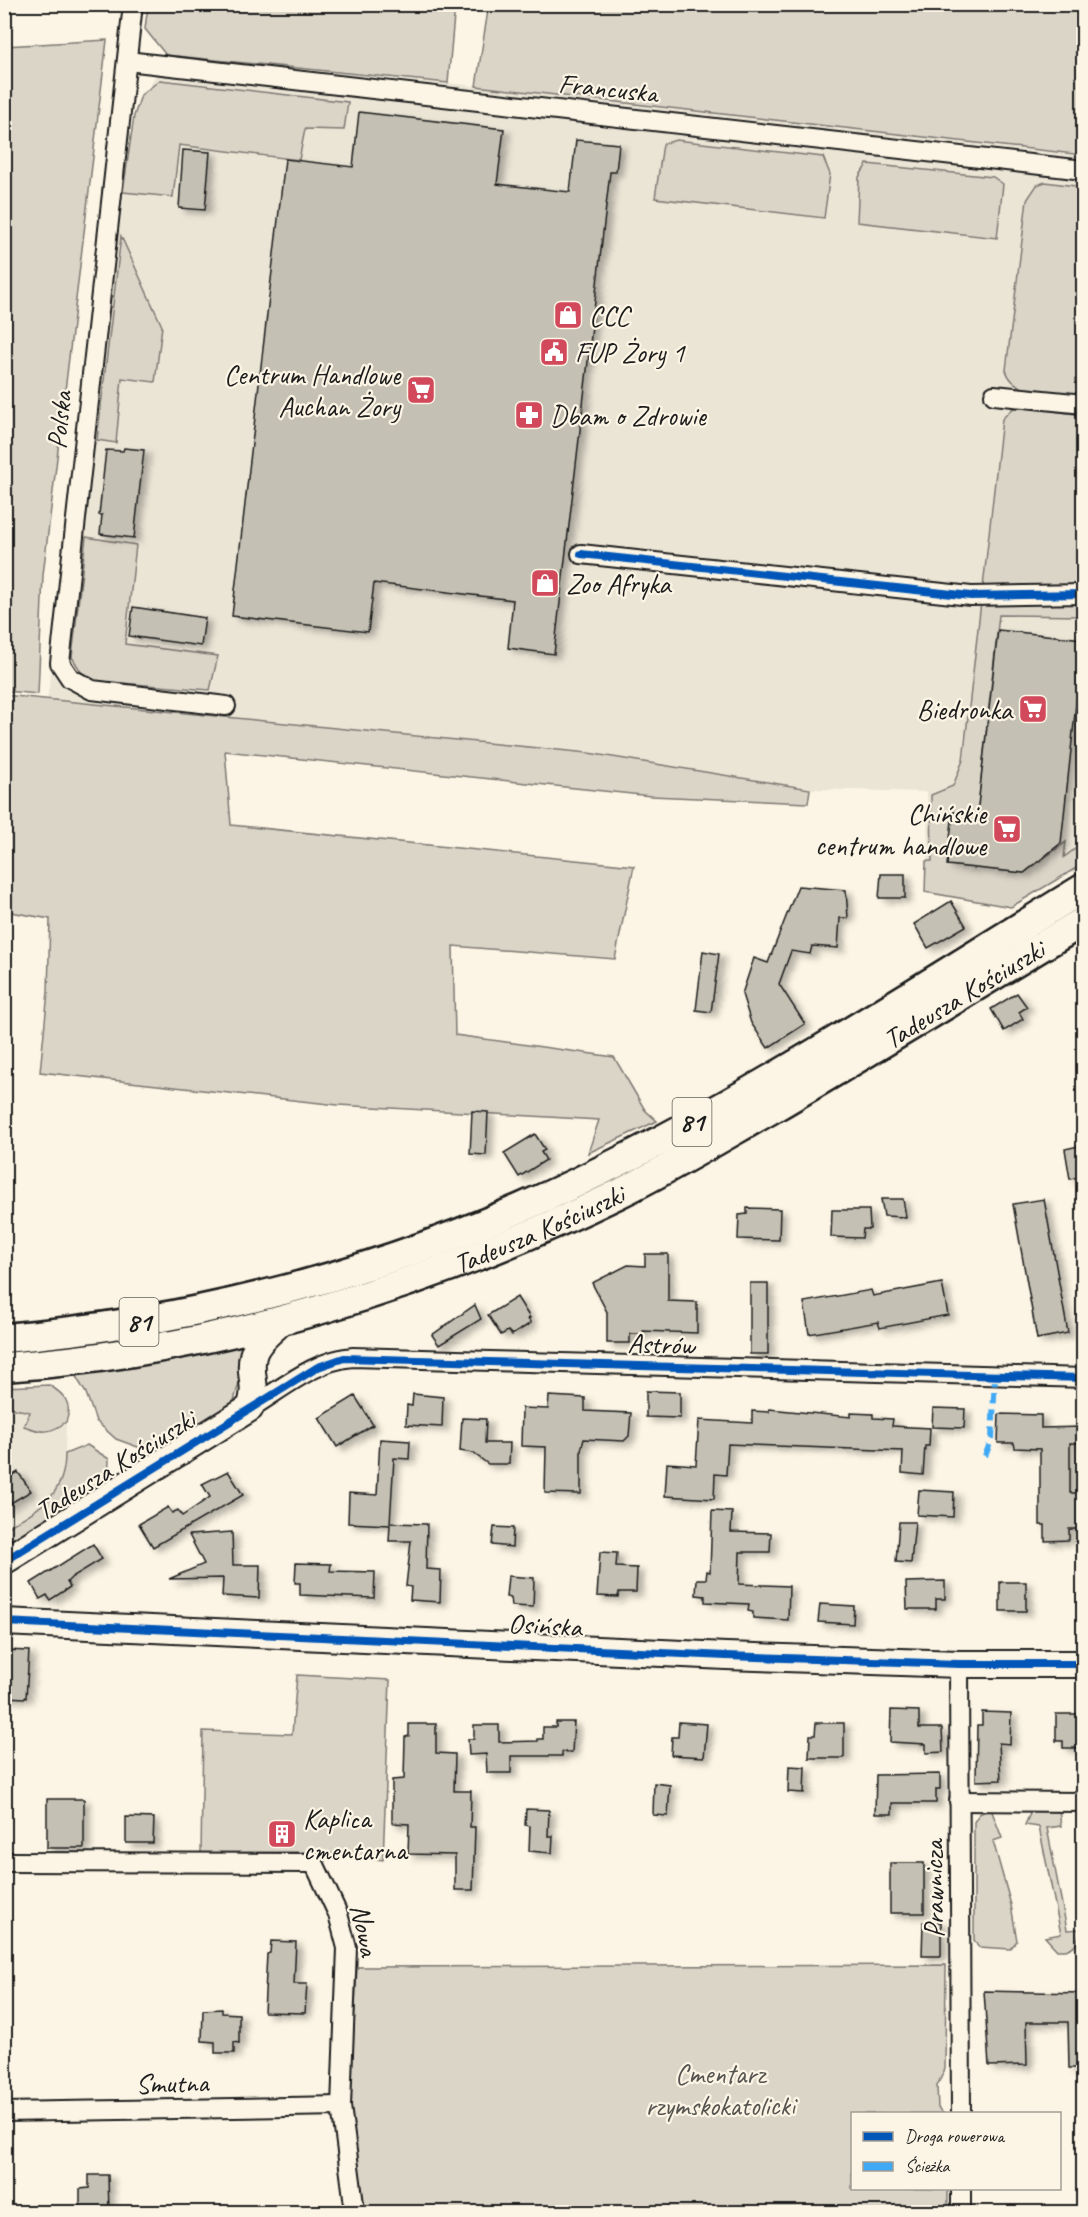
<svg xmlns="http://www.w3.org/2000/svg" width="1088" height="2217" viewBox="0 0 1088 2217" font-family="Caveat,sans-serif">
<defs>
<filter id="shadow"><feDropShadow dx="6" dy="4" stdDeviation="3" flood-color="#0004"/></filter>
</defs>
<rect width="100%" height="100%" fill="#fcf5e5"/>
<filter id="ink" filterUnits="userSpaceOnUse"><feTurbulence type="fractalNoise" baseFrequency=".0167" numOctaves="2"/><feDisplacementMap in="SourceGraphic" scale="12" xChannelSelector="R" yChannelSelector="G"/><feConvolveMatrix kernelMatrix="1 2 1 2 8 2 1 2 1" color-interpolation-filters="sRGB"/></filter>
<g filter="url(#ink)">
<g fill="#ebe5d6">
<path d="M166,55L448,83L1083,155V861L1021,899L928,889L927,792L810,789L588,753L47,701L134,116Z"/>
<path d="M5,1407L30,1412L55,1430L66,1422L65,1458L58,1490L47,1503L5,1529Z"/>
</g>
<g fill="#dbd5c8" stroke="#7c7872" stroke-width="1.5">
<path d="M489,4L1083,5V155L476,86Z"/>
<path d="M148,5H455L448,83L166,55L145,29Z"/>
<path d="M107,40L43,575L38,694L5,691V46Z"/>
<path d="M160,80L348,102L344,130L305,129L299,160L179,145L173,197L123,192L134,116L141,95Z"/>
<path d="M676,140L823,157L830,174L824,218L655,198L663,144Z"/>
<path d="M867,164L993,177L1003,184L997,238L857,222L859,177Z"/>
<path d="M1045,182L1083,187V396C1059,393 1014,398 1006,370L1027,200L1037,185Z"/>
<path d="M121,236L162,326L155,382L122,378L116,443L97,440Z"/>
<path d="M1022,407L1083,415V586L983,587L1002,419L1012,409Z"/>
<path d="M86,537L136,545L125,644L218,656L210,690L95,681L81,672L72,657Z"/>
<path d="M1083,601V616L999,615L977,815L953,812L949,864L1024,873L1066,842L1064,857L1083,843V864L1011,907L925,892L926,861H932L931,795L953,786L963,760L981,602Z"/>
<path d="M4,695L588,753L810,789L808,803L651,796L225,751L231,825L634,866L615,959L453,946L455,1035L614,1057L645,1110L657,1121L588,1153L599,1120L338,1105L40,1072L48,992L50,919L5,911Z"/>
<path d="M252,1338L233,1404L154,1453L116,1439L96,1421L86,1393L72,1370Z"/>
<path d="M49,1385C64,1394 73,1403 66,1422C50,1434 42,1433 24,1426L30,1412L5,1407V1387Z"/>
<path d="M87,1445L109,1459L108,1483L5,1547V1529C38,1508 65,1498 65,1454Z"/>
<path d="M297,1675L390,1680L383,1860L319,1852L201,1853L203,1731L292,1734Z"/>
<path d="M991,1809L1002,1838L993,1841L1011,1905L1017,1941L1010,1949L979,1947L974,1940V1822L979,1814Z"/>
<path d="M1032,1809H1059L1061,1826L1047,1828L1067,1930L1081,1929L1076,1945L1066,1950H1057L1045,1937L1061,1934L1039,1827L1025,1825Z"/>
<path d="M946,1965L945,2069L937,2086L938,2108L943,2113L852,2114V2188L948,2189V2212H362L350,2106L357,1967Z"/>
</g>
<g fill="#c4c0b3" stroke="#1c1c1c" stroke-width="1.5" filter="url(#shadow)">
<path d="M359,112L504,129L497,184L570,192L576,140L619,144L616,172H610L554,654L508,648L513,600L374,583L368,632L232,616L285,159L353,167Z"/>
<path d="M183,150L210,152L205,210L179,208Z"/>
<path d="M124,448L144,450L134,538L100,534L102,515H99L106,450L123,451Z"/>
<path d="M133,607L205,618L201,646L129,636Z"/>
<path d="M998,630L1083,639L1061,843L1024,873L947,865L953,812L977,815Z"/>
<path d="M881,874H905V898H879Z"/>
<path d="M798,886L846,890L848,918H840L838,948L812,946L810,954L791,951L779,984L805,1024L768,1048L751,1023L742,994L754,958L768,963Z"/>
<path d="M951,901L966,926L928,948L914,924Z"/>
<path d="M703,951L719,954L711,1012L696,1010Z"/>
<path d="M1017,993L1027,1007L1019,1012L1023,1019L1004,1031L991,1009Z"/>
<path d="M472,1111L488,1112L486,1155L470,1154Z"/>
<path d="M535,1134L545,1150L541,1152L546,1160L519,1177L504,1153Z"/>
<path d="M1083,1145V1176L1070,1179L1065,1149Z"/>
<path d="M881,1199H903L906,1217L884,1216Z"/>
<path d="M1044,1199L1068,1333L1037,1339L1013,1204Z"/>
<path d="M747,1208L780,1209L779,1240L738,1239L739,1215L747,1214Z"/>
<path d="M832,1210H869L870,1229H863L862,1238L831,1237Z"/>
<path d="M645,1254H668V1301L697,1302V1333L643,1331V1334H630V1343H607V1312L592,1283L628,1265L645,1266Z"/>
<rect x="750" y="1283" width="18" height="71"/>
<path d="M942,1283L948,1315L880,1328L878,1322L809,1334L804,1302L871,1290L873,1296Z"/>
<path d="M517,1297L530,1318L528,1319L531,1323L512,1335L508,1331L501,1335L488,1315Z"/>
<path d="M475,1305L481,1319L439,1345L432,1335Z"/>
<path d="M646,1391L680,1392V1418L646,1417Z"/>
<path d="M413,1394L443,1397L442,1427L406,1425L407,1405L412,1406Z"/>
<path d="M355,1396L373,1425L337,1447L319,1418Z"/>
<path d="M549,1396L585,1398V1411L631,1413L629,1436L624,1441L584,1439L581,1450V1494L545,1493L546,1447L521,1446L522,1408L548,1409Z"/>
<path d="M933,1408L965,1409L964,1428L932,1427Z"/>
<path d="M769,1409L851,1417V1413L873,1414V1418L893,1419L892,1426L930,1428L929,1446H925L923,1475L902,1473L903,1451L728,1444L726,1475L715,1474L714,1499L665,1496L667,1463L696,1465L699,1420L752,1423V1411L769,1412Z"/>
<path d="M999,1414L1041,1415V1428L1083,1427V1443H1070V1493H1081L1082,1529H1069V1540L1045,1541V1525H1040V1449L1015,1448L1014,1443H998Z"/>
<path d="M462,1418L486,1419L485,1443H510L509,1464H488L473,1453L460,1451Z"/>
<path d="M380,1439L410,1441L409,1459L394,1458L390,1523L427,1524L426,1569L441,1570L440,1602L410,1600L411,1587L406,1586L411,1541H389L390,1525L348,1523L349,1493L377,1495Z"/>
<path d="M228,1471L243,1495L153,1547L139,1524L168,1507L172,1513L178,1510L182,1516L210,1497L202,1484Z"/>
<path d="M18,1472L31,1491L4,1507V1481Z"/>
<path d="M919,1490L954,1492L953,1517L917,1515Z"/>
<path d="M712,1511L732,1512L731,1532L771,1533L770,1552H740L739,1584L789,1586L788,1620L753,1618V1612L748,1611L749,1604L705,1602V1596L696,1595L697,1579H706L707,1571L710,1572Z"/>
<path d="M899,1522H915L911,1563L896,1562Z"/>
<path d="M494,1527L513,1528L512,1547L492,1545Z"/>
<path d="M232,1532L233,1565H260L259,1598L222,1596L223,1578L169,1579L204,1564L189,1535Z"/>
<path d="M93,1544L102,1559L72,1577L67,1582L70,1587L50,1600L47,1595L40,1599L31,1583Z"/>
<path d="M600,1552L617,1553L616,1567L637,1568L636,1592H619L618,1597L597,1596Z"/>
<path d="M296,1563L331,1564L330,1571L375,1572L374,1598L300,1595V1583H295Z"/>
<path d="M508,1576L534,1578L533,1607L512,1606L511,1598L506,1597Z"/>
<path d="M945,1581V1599H936V1609H907L906,1582Z"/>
<rect x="1000" y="1582" width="26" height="29"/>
<path d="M820,1604L854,1606L853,1624L818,1622Z"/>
<path d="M4,1650L29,1651L26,1698L4,1697Z"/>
<path d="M891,1710L919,1711V1728H942L943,1752L926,1753V1744L890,1742Z"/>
<path d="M982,1712L1011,1713L1010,1744L999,1743L1001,1780L976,1781L977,1725H982Z"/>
<path d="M1056,1714H1083V1748H1063V1741H1056Z"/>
<path d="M556,1722H574L572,1752H562V1756H511V1773H487L486,1754L469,1755L468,1739H474V1725H499V1742L538,1741V1739H543V1727H556Z"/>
<path d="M679,1722L707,1724L704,1757L671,1755L672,1737H678Z"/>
<path d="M816,1723H844V1758H809L810,1735H815Z"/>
<path d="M409,1724H436V1753L455,1754L454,1791H471L470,1827H475L473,1890H455V1855L408,1854L409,1824L392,1823V1780L404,1779L405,1737L409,1736Z"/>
<path d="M789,1766L805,1767L804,1793L788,1792Z"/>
<path d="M940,1774V1789H936V1803H892V1814H875L876,1775Z"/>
<path d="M654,1783L670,1785L668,1816L653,1815Z"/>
<rect x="47" y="1799" width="37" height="49"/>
<path d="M526,1809L549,1810L548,1836H553L552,1853L529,1851L530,1826L525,1825Z"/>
<path d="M126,1817L154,1818L153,1843H126Z"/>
<rect x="890" y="1863" width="34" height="50"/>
<path d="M923,1922H941V1956H922Z"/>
<path d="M271,1941L296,1942L294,1984H307L305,2013L264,2012L267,1954L270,1953Z"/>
<path d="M984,1991L1082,1993V2068H1069L1068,2022H1026L1027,2065L989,2066Z"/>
<path d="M222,2009V2013L239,2014V2043L234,2042V2053H215V2042L202,2041L203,2010Z"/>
<path d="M89,2175H108L109,2212H80V2189L89,2188Z"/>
</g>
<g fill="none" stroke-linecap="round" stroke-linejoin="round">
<g stroke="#1c1c1c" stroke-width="22">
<g id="street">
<path d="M133,4L60,663L70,678L92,690L226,706"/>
<path d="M127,61L1084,170"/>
<path d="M994,395L1084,404"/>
<path d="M581,554L971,596L1084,594"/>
<path d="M250,1408C282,1389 315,1360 353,1357L1084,1378"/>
<path d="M959,1664L961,2114"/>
<path d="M959,1801L1084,1802"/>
<path d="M4,1862L314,1863L338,1914L347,1948L341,2106L355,2212"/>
<path d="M4,2112L341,2106"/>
<path d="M961,2212V2188"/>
</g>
</g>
<g stroke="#1c1c1c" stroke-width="30">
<g id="secondary">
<path d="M4,1561L250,1408C259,1385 248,1375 253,1356C256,1341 273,1330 283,1320"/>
<path d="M4,1622L726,1656L959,1664H1084"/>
</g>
</g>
<g stroke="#1c1c1c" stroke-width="33">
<g id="primary">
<path d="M4,1338C182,1323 357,1279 521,1208C718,1122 900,1000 1084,888"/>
<path id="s1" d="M4,1367C217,1352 427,1287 618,1194C671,1168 722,1137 773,1108C878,1047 980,983 1084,921"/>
</g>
</g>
<use href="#street" stroke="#fcf5e5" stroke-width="18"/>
<use href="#secondary" stroke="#fcf5e5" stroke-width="26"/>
<use href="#primary" stroke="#fcf5e5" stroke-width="28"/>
<path stroke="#3fa9f5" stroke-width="6" stroke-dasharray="12 6" stroke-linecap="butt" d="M985,1456L992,1439L995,1376"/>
<g stroke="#fcf5e5" stroke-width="11">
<g id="cycleway">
<path d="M581,554L971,596L1084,594"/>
<path d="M4,1561L318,1367L344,1358L1084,1378"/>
<path d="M4,1622L726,1656L959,1664H1084"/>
</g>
</g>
<use href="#cycleway" stroke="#0057b8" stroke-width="8"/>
</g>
</g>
<defs>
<g id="shop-square" transform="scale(1.5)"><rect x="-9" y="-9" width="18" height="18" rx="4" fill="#d1495b" stroke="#fcf5e5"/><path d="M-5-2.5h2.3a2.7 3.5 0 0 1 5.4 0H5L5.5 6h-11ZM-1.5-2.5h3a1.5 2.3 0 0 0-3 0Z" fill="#fff"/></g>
<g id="civic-square" transform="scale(1.5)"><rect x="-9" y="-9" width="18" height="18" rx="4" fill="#d1495b" stroke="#fcf5e5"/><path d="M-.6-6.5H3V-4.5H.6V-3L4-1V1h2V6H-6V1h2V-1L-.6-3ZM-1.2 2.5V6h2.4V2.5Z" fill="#fff"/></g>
<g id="supermarket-square" transform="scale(1.5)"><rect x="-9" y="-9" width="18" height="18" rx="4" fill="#d1495b" stroke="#fcf5e5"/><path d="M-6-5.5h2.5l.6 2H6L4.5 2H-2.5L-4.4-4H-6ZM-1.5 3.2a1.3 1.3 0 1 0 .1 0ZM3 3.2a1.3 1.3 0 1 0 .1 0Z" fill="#fff"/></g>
<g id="pharmacy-square" transform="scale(1.5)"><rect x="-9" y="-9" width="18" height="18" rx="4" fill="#d1495b" stroke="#fcf5e5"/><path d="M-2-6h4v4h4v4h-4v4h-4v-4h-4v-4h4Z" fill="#fff"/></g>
<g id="building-square" transform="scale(1.5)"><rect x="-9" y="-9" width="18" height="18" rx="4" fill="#d1495b" stroke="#fcf5e5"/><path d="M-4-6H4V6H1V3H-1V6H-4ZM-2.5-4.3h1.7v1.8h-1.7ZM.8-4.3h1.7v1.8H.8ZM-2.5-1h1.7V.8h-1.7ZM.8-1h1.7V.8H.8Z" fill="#fff"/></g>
</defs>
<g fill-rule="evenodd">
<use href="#shop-square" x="568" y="315"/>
<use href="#civic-square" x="554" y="352"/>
<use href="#supermarket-square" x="421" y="390"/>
<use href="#pharmacy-square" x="529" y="415"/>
<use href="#shop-square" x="545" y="583"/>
<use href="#supermarket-square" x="1033" y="709"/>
<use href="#supermarket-square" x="1007" y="829"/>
<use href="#building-square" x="282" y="1834"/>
</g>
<g text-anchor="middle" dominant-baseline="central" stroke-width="4.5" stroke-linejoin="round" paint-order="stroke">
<g fill="#fcf5e5" stroke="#5f5d58" stroke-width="1.5">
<rect x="672.5" y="1098" width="39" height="48" rx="4.5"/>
<rect x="119.5" y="1298" width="39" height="48" rx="4.5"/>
</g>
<g font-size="27" font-weight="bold" fill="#1c1c1c">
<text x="692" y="1122">81</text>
<text x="139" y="1322">81</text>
</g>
<g font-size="28" fill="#1c1c1c" stroke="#fcf5e5">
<text transform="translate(608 88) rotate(6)">Francuska</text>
<text transform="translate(59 420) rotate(-84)">Polska</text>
<text stroke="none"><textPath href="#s1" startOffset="1041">Tadeusza Kościuszki</textPath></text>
<text stroke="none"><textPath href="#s1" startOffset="555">Tadeusza Kościuszki</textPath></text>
<text transform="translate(661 1344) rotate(2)">Astrów</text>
<text transform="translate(115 1465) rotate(-32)">Tadeusza Kościuszki</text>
<text transform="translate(545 1625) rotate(3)">Osińska</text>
<text transform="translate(933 1889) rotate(-90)">Prawnicza</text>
<text transform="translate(365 1930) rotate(79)">Nowa</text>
<text transform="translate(172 2083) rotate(-1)">Smutna</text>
</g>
<g font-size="28" fill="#1c1c1c" stroke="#fcf5e5" text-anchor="start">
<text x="589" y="315">CCC</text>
<text x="575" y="352">FUP Żory 1</text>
<text x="400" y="374" text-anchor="end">Centrum Handlowe<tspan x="400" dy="32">Auchan Żory</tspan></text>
<text x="550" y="415">Dbam o Zdrowie</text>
<text x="566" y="583">Zoo Afryka</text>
<text x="1012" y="709" text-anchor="end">Biedronka</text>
<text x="986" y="813" text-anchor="end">Chińskie<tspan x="986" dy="32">centrum handlowe</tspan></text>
<text x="303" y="1818">Kaplica<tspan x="303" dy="32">cmentarna</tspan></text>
</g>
<g font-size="28" fill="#555450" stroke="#fcf5e5">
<text x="720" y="2073">Cmentarz<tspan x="720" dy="32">rzymskokatolicki</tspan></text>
</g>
</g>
<rect width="1088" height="2217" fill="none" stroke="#fcf5e5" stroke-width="24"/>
<rect x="12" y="12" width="1064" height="2193" fill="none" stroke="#1c1c1c" stroke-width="2" filter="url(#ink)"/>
<rect x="851" y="2112" width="210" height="78" fill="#fcf5e5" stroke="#a29e95" stroke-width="1.5"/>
<rect x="863" y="2132" width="30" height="9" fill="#0057b8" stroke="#a29e95" stroke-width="1.5"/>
<text x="905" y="2142" font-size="18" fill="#1c1c1c">Droga rowerowa</text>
<rect x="863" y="2162" width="30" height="9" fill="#3fa9f5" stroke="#a29e95" stroke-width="1.5"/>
<text x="905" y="2172" font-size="18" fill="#1c1c1c">Ścieżka</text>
</svg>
